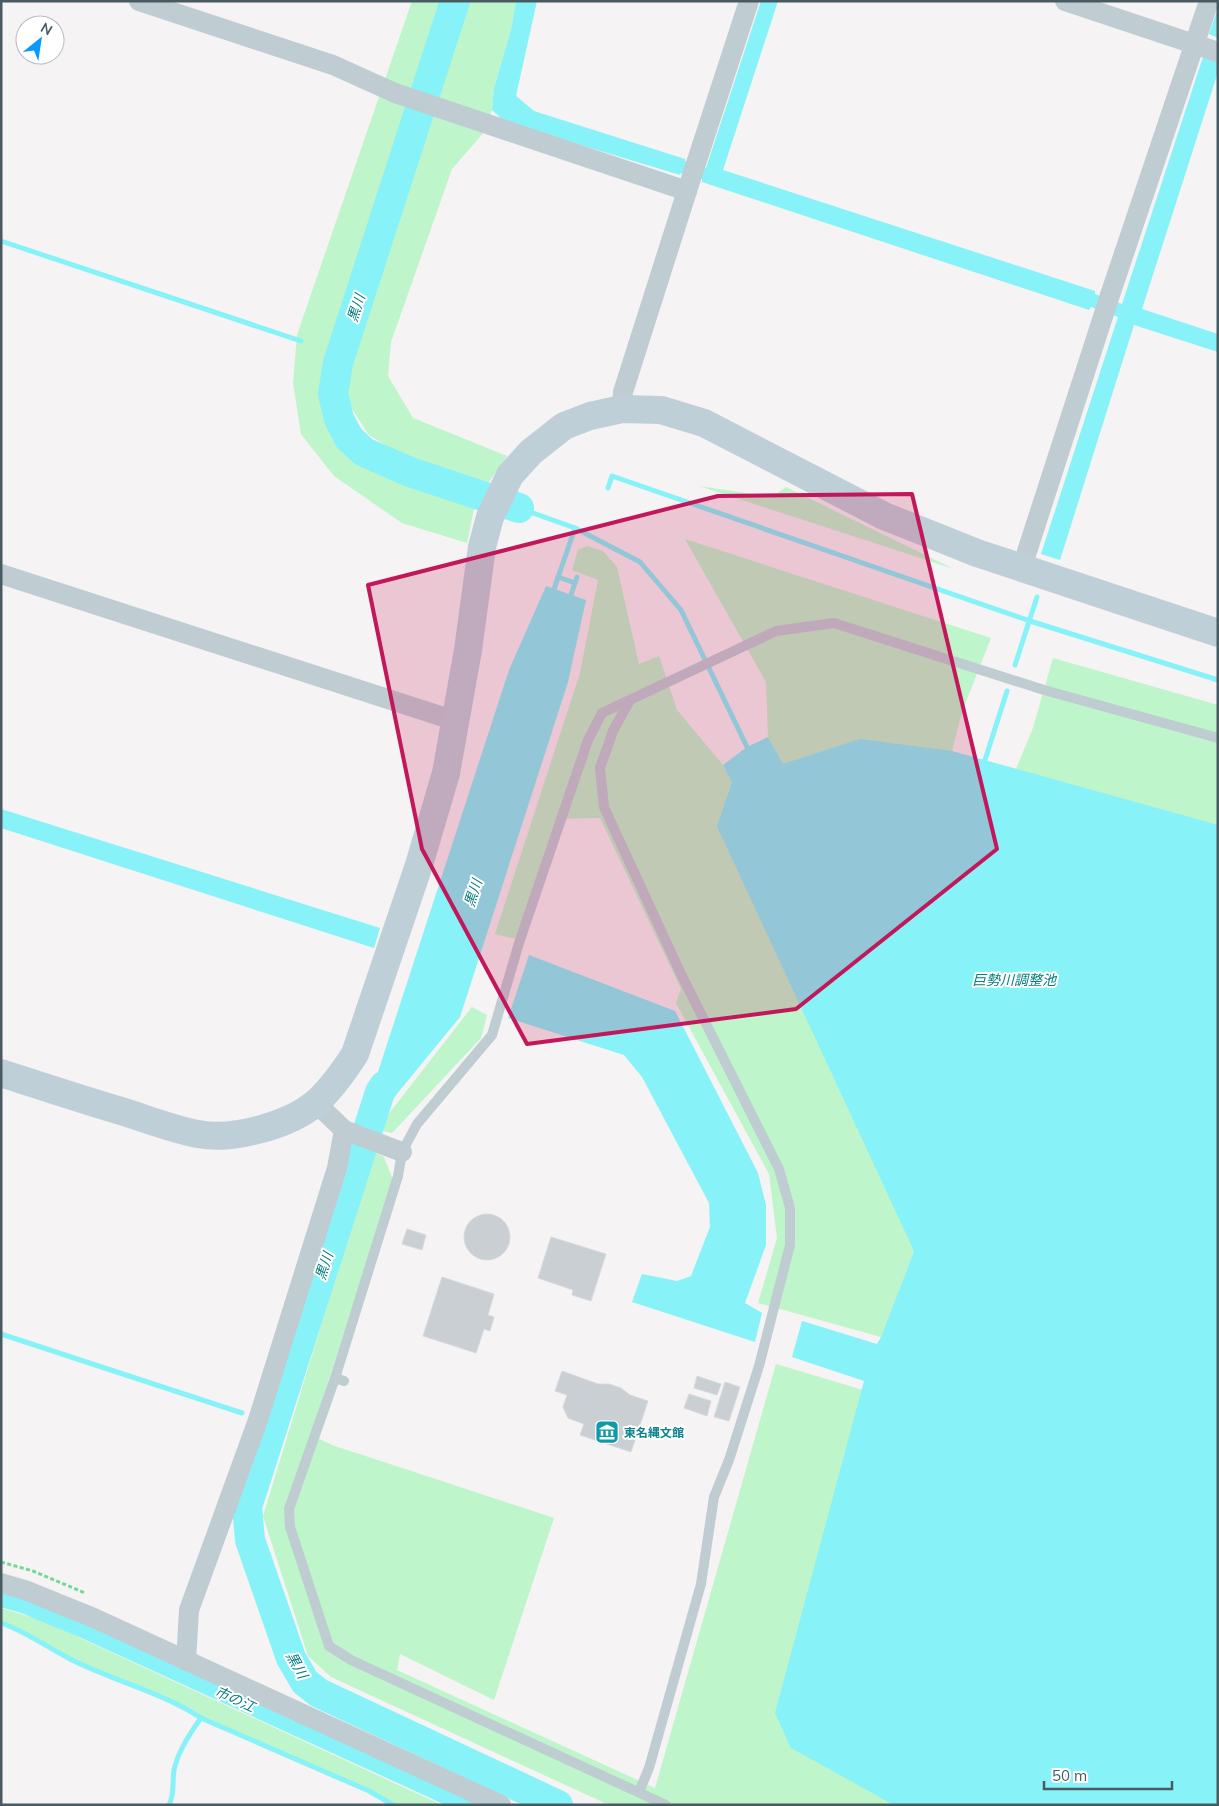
<svg xmlns="http://www.w3.org/2000/svg" width="1219" height="1806" viewBox="0 0 1219 1806" font-family="Mulish,'Noto Sans JP',sans-serif">
<rect width="100%" height="100%" fill="#f5f3f3"/>
<g fill="#bef5ca">
<path d="M412,1H446L324,365L331,421L354,452L384,472L475,504L467,543L402,523L334,476L301,434L293,383L297,335Z"/>
<path d="M465,1H516L511,30L494,88L492,110L485,131L452,169L391,342L388,376L413,418L507,456L489,482L400,454L369,435L348,403V358Z"/>
<path d="M699,486L772,497L786,487L954,569Z"/>
<path d="M685,539L991,638L962,712L952,751L953,815L914,1251L881,1337L758,1303L777,1238L769,1174L676,1003L681,989L600,818L556,819L516,939L495,934L580,673L598,580L572,570L578,550L587,546L603,551L617,567L639,664L659,656L677,710L723,765L732,783L783,764L768,737L766,682Z"/>
<path d="M1053,658L1218,705V1092L987,816L1016,769L1033,728Z"/>
<path d="M472,1007L487,1015L481,1038L392,1133L383,1131L387,1116Z"/>
<path d="M374,1152L384,1157L393,1180L311,1435L332,1445L554,1518L494,1700L400,1654L397,1670L655,1788L776,1364L863,1390L829,1517L1218,1805H609L331,1677L308,1656L263,1516Z"/>
<path d="M1,1608L41,1620L442,1805H393L369,1791L201,1718C161,1692 114,1681 72,1660C48,1648 27,1632 1,1623Z"/>
</g>
<g fill="#87f2f7">
<path d="M516,1H537L516,96L534,111L685,159V161L706,168L761,1H778L723,170L1095,291V294L1122,304L1203,57L1218,62V72L1142,309L1218,334V352L1134,325L1060,560L1041,554L1118,317L1091,307L1089,310L702,182V179L681,173L680,175L505,122L492,110L494,88L511,30Z"/>
<path d="M1218,8V38L1209,34Z"/>
<path d="M546,586L586,600L568,682L460,1017L382,1112L377,1126L361,1124L509,670Z"/>
<path d="M768,737L783,764L860,739L952,751L1218,825V1805H894L791,1748L775,1713L864,1381L792,1357L802,1321L877,1344L881,1337L914,1251L717,826L732,783L723,765L747,747Z"/>
<path d="M1,809L380,928L374,948L1,828Z"/>
<path d="M529,955L675,1011L758,1173L766,1205V1245L745,1303L762,1313L755,1342L632,1302L642,1274L677,1281L691,1276L710,1227L709,1203L642,1077L624,1055L508,1018Z"/>
</g>
<g fill="none" stroke-linecap="round" stroke-linejoin="round">
<g stroke="#87f2f7" stroke-width="5">
<path d="M1,241L301,341"/>
<path d="M608,488L612,476L1030,621L1218,680"/>
<path d="M519,508L575,528L554,589"/>
<path d="M575,528L640,562L681,610L747,747"/>
<path d="M558,577L575,583"/>
<path d="M571,595L577,577"/>
<path d="M1015,665L1037,597"/>
<path d="M985,760L1007,691"/>
<path d="M1,1334L242,1413"/>
<path d="M1,1623C27,1632 48,1648 72,1660C114,1681 161,1692 201,1718L369,1791L393,1805"/>
<path d="M169,1805C175,1793 172,1783 174,1770C178,1751 190,1733 201,1718"/>
</g>
<path stroke="#87f2f7" stroke-width="18" d="M1,1598L23,1604L90,1632L467,1805"/>
<g stroke="#87f2f7" stroke-width="30">
<path d="M455,1L338,363L333,394L339,419L349,438L364,452L410,472L519,508"/>
<path d="M384,1086L380,1092L247,1507L250,1540L291,1658L305,1682L319,1693L558,1805"/>
</g>
</g>
<g fill="#c9cfd3" stroke="#d6dadf">
<circle cx="487" cy="1237" r="23"/>
<path d="M407,1229L426,1235L422,1250L402,1244Z"/>
<path d="M551,1237L606,1254L591,1301L572,1295L573,1290L538,1278Z"/>
<path d="M442,1277L494,1294L488,1315L494,1317L490,1331L484,1329L476,1353L423,1336Z"/>
<path d="M562,1371L598,1384H609L621,1388L630,1395L648,1401L631,1452L580,1435L584,1424L568,1418L563,1407L567,1395L555,1391Z"/>
<path d="M697,1376L721,1384L717,1395L694,1388Z"/>
<path d="M725,1382L740,1387L729,1421L714,1417Z"/>
<path d="M689,1394L711,1401L707,1416L684,1408Z"/>
</g>
<g fill="none" stroke-linecap="round" stroke-linejoin="round">
<path stroke="#72d895" stroke-width="3" stroke-dasharray="4 2.5" stroke-linecap="butt" d="M1,1562L33,1571L85,1593"/>
<g stroke="#bfcdd3" stroke-width="10">
<path d="M630,700L613,731L600,768L604,807L681,974L779,1169L790,1208V1245L759,1366L729,1460L714,1497L701,1584L649,1768L639,1792"/>
<path d="M335,1378L344,1381"/>
<path d="M666,1805L351,1660L329,1646L290,1527L289,1509L335,1378L398,1176L402,1152L417,1124L492,1035L519,943L588,740L602,713L776,631L834,623L1044,690L1218,738"/>
</g>
<g stroke="#bfcdd3" stroke-width="20">
<path d="M139,1L333,65L395,93L687,191L749,1"/>
<path d="M1065,1L1218,52"/>
<path d="M622,409L623,392L687,191"/>
<path d="M1022,567L1110,295L1209,1"/>
<path d="M1,574L456,721"/>
<path d="M344,1130L402,1152"/>
<path d="M1,1583L25,1590L94,1618L501,1805"/>
<path d="M186,1661L189,1610L258,1420L337,1168L344,1130L316,1103"/>
</g>
<path stroke="#bfcfd8" stroke-width="28" d="M1,1073C41,1086 81,1099 121,1111C147,1119 172,1129 198,1134C233,1141 290,1125 317,1102C332,1088 344,1071 355,1054L419,865L446,773L468,650L482,547L490,517L510,475L531,452L564,426L590,416L622,409L661,410L704,423L884,516L932,535L977,553L1218,633"/>
</g>
<path fill="#c2185b" fill-opacity="0.2" stroke="#c2185b" stroke-width="4" stroke-linejoin="round" d="M912,494L997,849L796,1009L527,1044L422,849L368,585L718,496Z"/>
<defs>
<g id="museum-square" transform="scale(1.25)"><rect x="-9" y="-9" width="18" height="18" rx="4" fill="#0f9aa8" stroke="#fff"/><path d="M0-6L6-3V-2H-6V-3ZM-5-1h2V3h-2ZM-1-1h2V3h-2ZM3-1h2V3H3ZM-6 4H6V6H-6Z" fill="#fff"/></g>
</defs>
<g fill-rule="evenodd">
<use href="#museum-square" x="607" y="1432"/>
</g>
<g text-anchor="middle" dominant-baseline="central" stroke-width="4" stroke-linejoin="round" paint-order="stroke">
<g font-size="12" font-weight="bold" fill="#0d838f" stroke="#fff" text-anchor="start">
<text x="624" y="1432">東名縄文館</text>
</g>
<g font-size="14" font-style="italic" fill="#067c81" stroke="#fff">
<text transform="translate(356 308) rotate(-72)">黒川</text>
<text transform="translate(473 893) rotate(-72)">黒川</text>
<text x="1014" y="980">巨勢川調整池</text>
<text transform="translate(324 1266) rotate(-72)">黒川</text>
<text transform="translate(297 1665) rotate(61)">黒川</text>
<text transform="translate(235 1699) rotate(25)">市の江</text>
</g>
</g>
<rect width="1219" height="1806" fill="none" stroke="#485b63" stroke-width="5"/>
<g transform="translate(40 40) rotate(30)"><circle r="24" fill="#ffffff" stroke="#b6bdc1"/>
<path d="M0-4L9 19L0 12L-9 19Z" fill="#069afc"/>
<text y="-8" font-size="14" font-weight="bold" text-anchor="middle" fill="#485b63">N</text>
</g>
<path d="M1044 1781v8h128v-8" fill="none" stroke="#485b63" stroke-width="2.5"/>
<text x="1052" y="1781" font-size="15" fill="#485b63" stroke="#ffffff" stroke-width="4" paint-order="stroke">50 m</text>
</svg>
